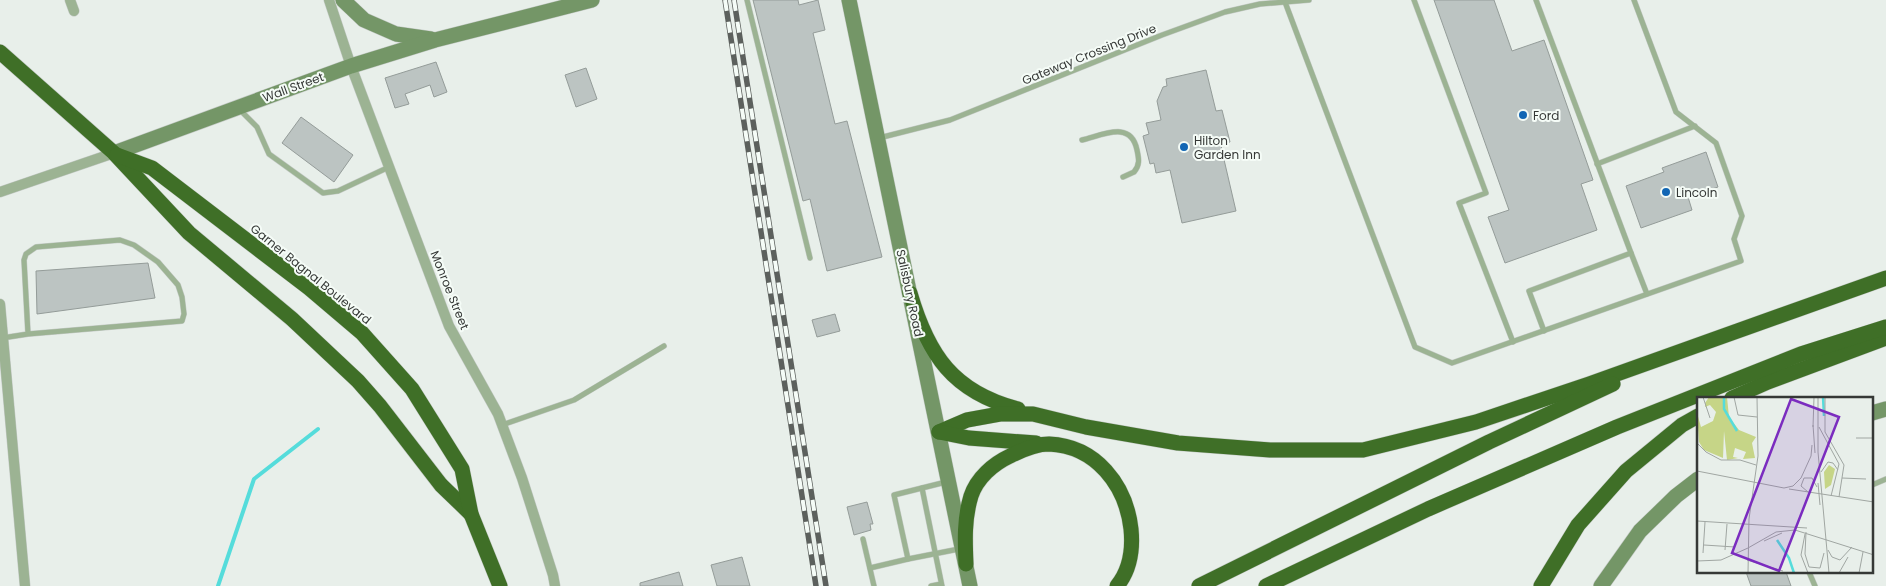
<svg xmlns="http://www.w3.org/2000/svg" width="1886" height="586" viewBox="0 0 1886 586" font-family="Poppins,sans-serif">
<rect width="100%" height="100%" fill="#e8efea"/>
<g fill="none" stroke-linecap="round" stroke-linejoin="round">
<path stroke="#55dcdb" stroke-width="4" d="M218,586L254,479L318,429"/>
</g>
<g fill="#bcc4c2" stroke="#949c99">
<path d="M753,0H798L799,5L818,0L825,30L813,33L835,124L847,121L882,257L827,271L810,199L803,201Z"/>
<path d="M1434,0H1494L1512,51L1544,40L1593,180L1581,184L1597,230L1505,263L1488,217L1509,210Z"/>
<path d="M436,62L447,92L434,97L430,85L405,94L409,104L395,108L385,78Z"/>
<path d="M586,68L597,99L576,107L565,75Z"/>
<path d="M1206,70L1216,111L1222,110L1230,142L1221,144L1222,151L1236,211L1182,223L1170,170L1156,173L1154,163L1150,164L1143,136L1149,134L1146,123L1161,120L1157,101L1163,87L1167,86L1166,79Z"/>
<path d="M301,117L353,155L334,182L282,143Z"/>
<path d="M1706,152L1718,187L1688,197L1692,210L1641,228L1626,186L1664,172L1662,168Z"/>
<path d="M148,263L155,298L37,314L36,271Z"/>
<path d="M835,314L840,331L817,337L812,320Z"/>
<path d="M867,502L873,524H870L871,530L854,535L847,507Z"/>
<path d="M742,557L750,586H717L711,565Z"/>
<path d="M679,572L683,586H640V583Z"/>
<path d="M1746,572H1786L1791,586H1751Z"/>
</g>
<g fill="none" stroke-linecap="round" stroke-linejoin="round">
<g stroke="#c4cac6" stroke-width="6">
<g id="lane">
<path d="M747,0L810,258"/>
<path d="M1414,0L1486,193L1459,203L1513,342"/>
<path d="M1536,0L1631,253"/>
<path d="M1285,2L1415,347L1452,363L1741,261L1734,239L1742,216L1716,143L1676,112L1634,0"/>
<path d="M240,110L257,127L269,154L323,193L338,191L389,167"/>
<path d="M879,138L950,120L1162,35L1225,12L1260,4L1309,0"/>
<path d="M1082,140C1103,135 1131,120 1137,150C1139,159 1140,165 1134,172L1123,177"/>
<path d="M1597,164L1695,126"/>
<path d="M1544,331L1529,291L1631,253L1647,294"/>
<path d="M2,338L28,334L182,321L184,314L182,297L178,285L158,262L134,245L120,240L36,247L26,254L24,260L28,334"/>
<path d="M502,425L574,400L664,346"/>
<path d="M946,482L894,495L908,559L959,549"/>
<path d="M1872,485L1886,479"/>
<path d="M922,488L942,586"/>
<path d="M863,539L874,586"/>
<path d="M870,568L908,559"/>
<path d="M1809,572L1815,586"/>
<path d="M931,586L941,584"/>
</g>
</g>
<g stroke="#c4cac6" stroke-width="11">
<g id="street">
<path d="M70,0L74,11"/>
<path d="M329,0L351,66L449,326L498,414L522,478L553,575L555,586"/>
<path d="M0,192L114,153"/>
<path d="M0,304L25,586"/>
</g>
</g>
<g stroke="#c4cac6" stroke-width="16">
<g id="secondary">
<path d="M343,0L364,20L396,34L431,39"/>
<path d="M849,0L970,586"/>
<path d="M114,153L351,66L435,40L592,0"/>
<path d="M1872,413L1886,409"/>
<path d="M1601,586L1640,531L1676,496L1698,479"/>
</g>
</g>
<g stroke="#c4cac6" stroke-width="16">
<g id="highway">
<path d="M0,52L114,153L189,233L292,319L358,381L380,406L441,485L471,514"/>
<path d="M117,155L152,168L309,288L362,333L412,389L462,469L471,514L500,586"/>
<path d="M910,293C928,355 953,392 1018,409"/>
<path d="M1732,398L1768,382L1886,338"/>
<path d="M939,432L967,420L1000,414H1033L1086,427L1178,443L1270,450H1363L1476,422L1589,384L1886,278"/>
<path d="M939,432L969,438L1036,443"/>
<path d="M966,564C965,541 964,519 971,496C977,478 993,464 1010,456C1022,450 1036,444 1049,444C1096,446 1126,485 1131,529C1133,549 1130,570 1117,586"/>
<path d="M1199,586L1489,442L1613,384"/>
<path d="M1266,586L1428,509L1617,427L1801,354L1886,327"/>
<path d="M1541,586L1578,525L1626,471L1682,425L1698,416"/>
</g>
</g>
<use href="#lane" stroke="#9cb393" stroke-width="5"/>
<use href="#street" stroke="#9cb393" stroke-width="10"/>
<use href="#secondary" stroke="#749667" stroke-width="15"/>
<use href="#highway" stroke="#3f6f27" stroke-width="15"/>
<g stroke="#5c605d" stroke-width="5.5">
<g id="rail">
<path d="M725,0L816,586"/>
<path d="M734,0L826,586"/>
</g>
</g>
<use href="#rail" stroke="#f5fcf7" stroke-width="4" stroke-dasharray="11" stroke-linecap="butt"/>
</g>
<g fill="#1266b4" stroke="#f5fcf7" stroke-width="2">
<circle cx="1523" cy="115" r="5"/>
<circle cx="1184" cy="147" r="5"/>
<circle cx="1666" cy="192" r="5"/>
</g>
<g text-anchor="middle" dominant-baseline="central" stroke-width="4" stroke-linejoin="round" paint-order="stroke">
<g font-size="12" fill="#353836" stroke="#f5fcf7">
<text transform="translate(1089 54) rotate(-22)">Gateway Crossing Drive</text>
<text transform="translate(293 87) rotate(-20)">Wall Street</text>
<text transform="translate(311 274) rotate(39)">Garner Bagnal Boulevard</text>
<text transform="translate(450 290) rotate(68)">Monroe Street</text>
<text transform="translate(910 293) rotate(78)">Salisbury Road</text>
</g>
<g font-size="12" fill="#353836" stroke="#f5fcf7" text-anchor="start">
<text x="1533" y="115">Ford</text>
<text x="1194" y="140">Hilton<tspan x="1194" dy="14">Garden Inn</tspan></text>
<text x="1676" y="192">Lincoln</text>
</g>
</g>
<g transform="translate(1697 397)">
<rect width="176" height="176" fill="#e8efea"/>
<path d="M12,0H30L32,20L42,33L59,40L55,46L58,61L46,62L49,55L38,51L36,60L41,61L30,63L27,34L26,61L7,53L2,45L0,16L4,30L16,24L19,15L13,8L8,10V6ZM132,68L138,72L134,88L128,92L127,75Z" fill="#c6d587"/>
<path fill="none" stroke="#55dcdb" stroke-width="2.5" d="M27,0V12L40,34M126,0L127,19M80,143L92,161L97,176"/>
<path fill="none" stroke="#a0a6a2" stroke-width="1" d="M6,0L13,21M37,0L41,18L60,20M121,0V55L132,176M128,0V35L147,68L142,100M116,28L118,56M116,30L117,0M122,30L142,67L134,99M159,41H177M0,46L9,55L24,63H43L59,68M0,74L87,91M124,75L131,65L136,66L141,73M145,81L169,82M121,86L123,108M87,91L96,89L104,81L114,59L115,48M92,92L177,105M111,95L104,89L107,81H115L120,90M0,124L110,131M109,135L108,157L112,170L123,171L127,156M108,137L104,158L111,176M67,144L85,136M7,148L38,150M51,151L79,135L98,133L177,158M28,153L30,127M131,153L135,160L143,163L155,150M6,156L8,125M50,163L86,174M0,164L24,163L51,151M51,176L52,122L61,59L60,0M142,176L151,160M162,176L166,155"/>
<path fill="#7b2cbf" fill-opacity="0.15" stroke="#7b2cbf" stroke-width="2.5" d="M94,2L142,20L82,174L35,156Z"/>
<rect width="176" height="176" fill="none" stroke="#353836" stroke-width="2.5"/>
</g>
</svg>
